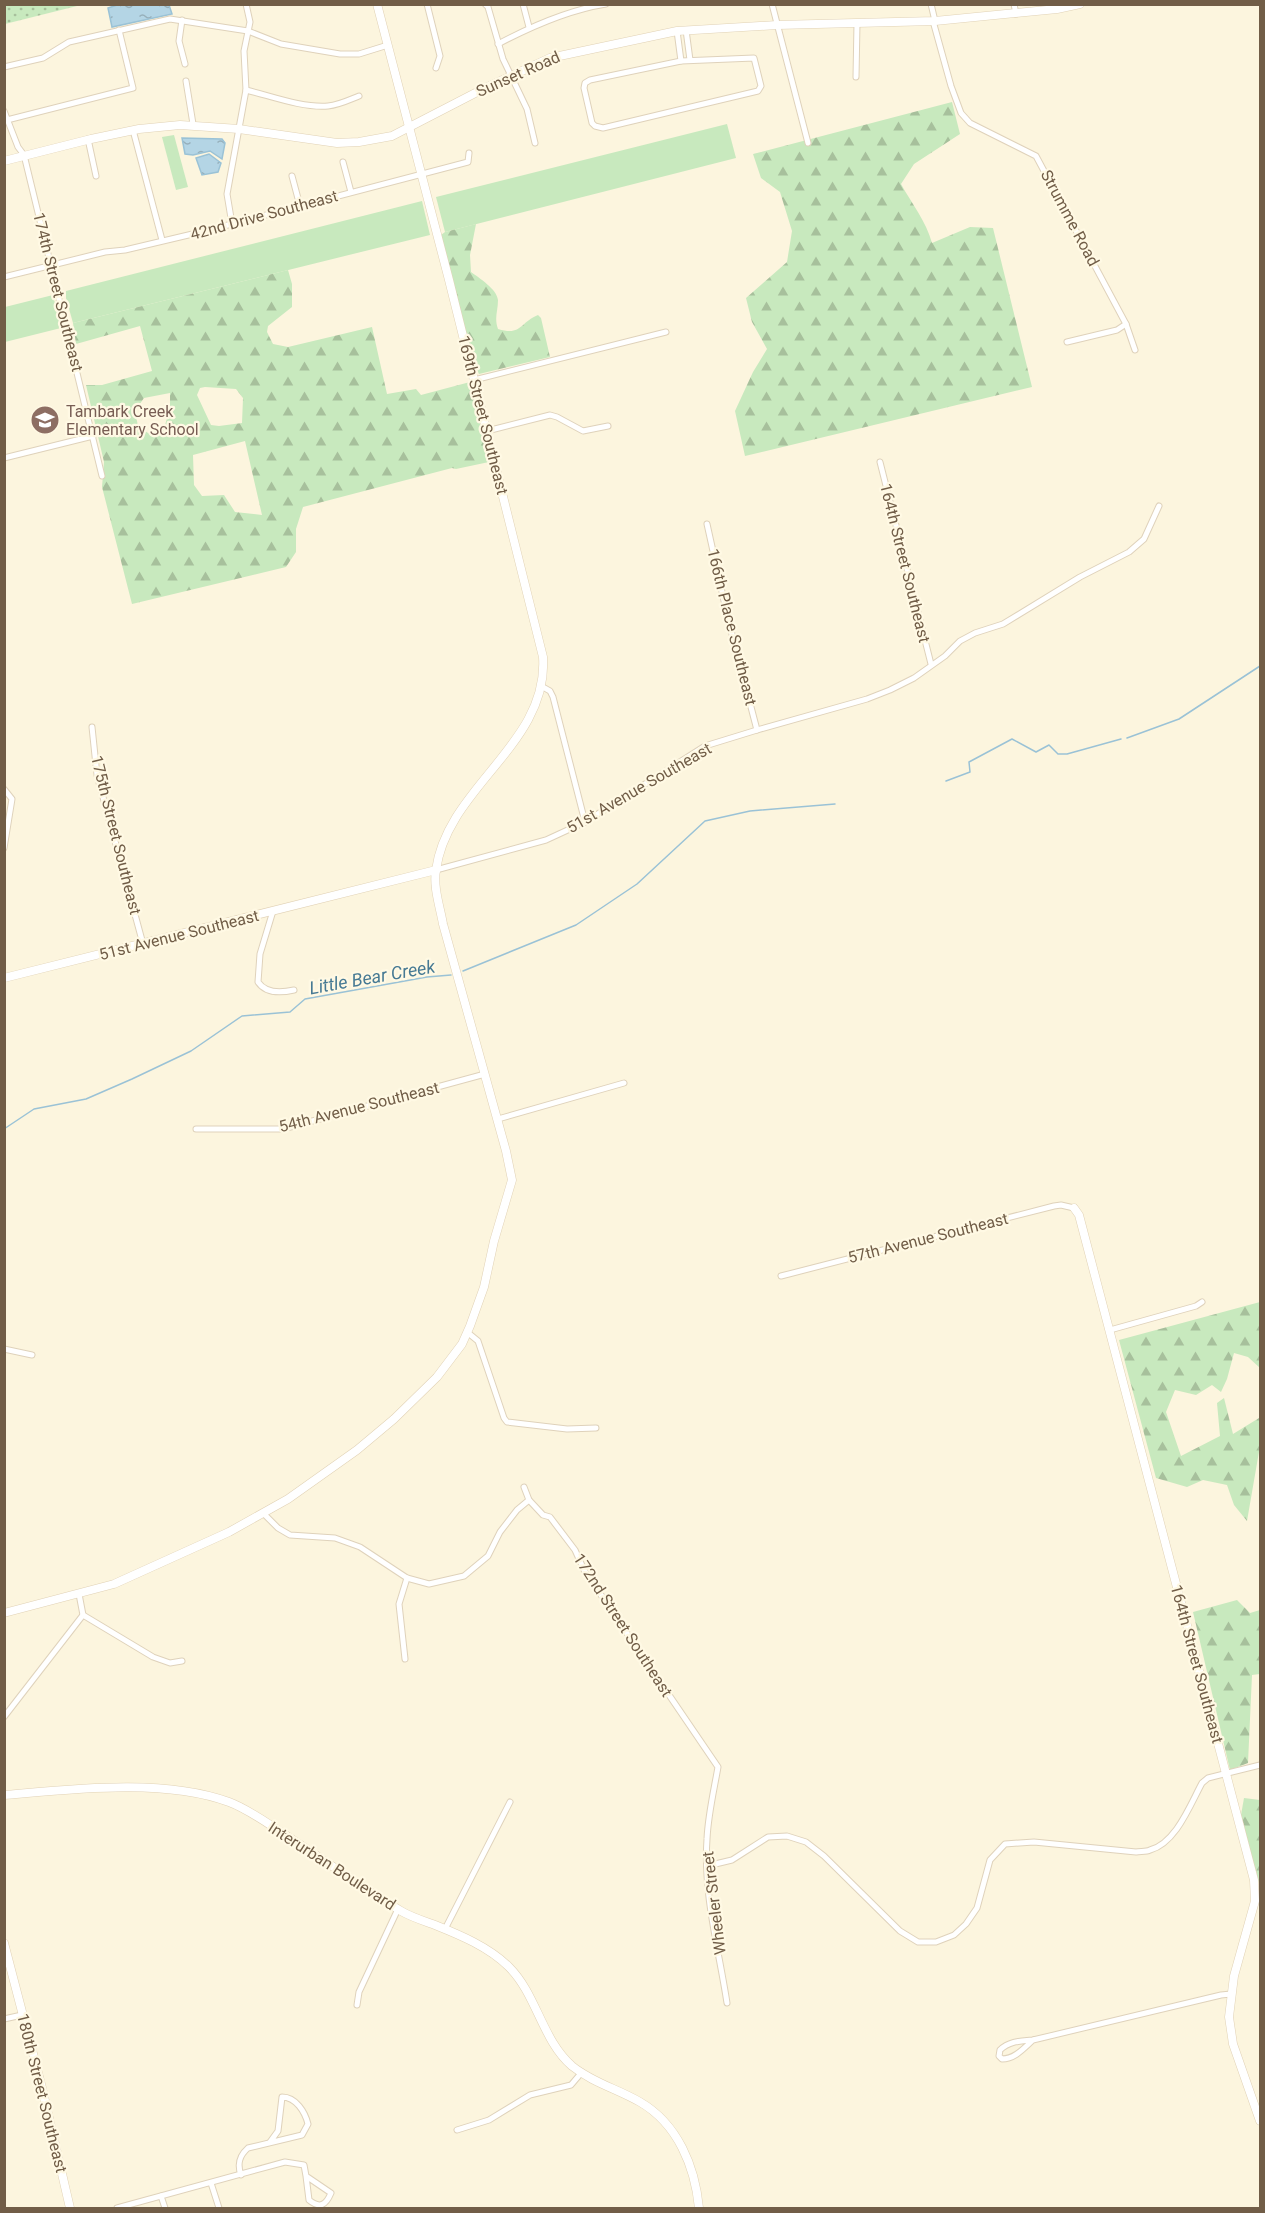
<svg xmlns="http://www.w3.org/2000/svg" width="1265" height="2213" viewBox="0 0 1265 2213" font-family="Roboto,sans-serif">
<defs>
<pattern id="forest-firs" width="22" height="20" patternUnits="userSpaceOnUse" patternTransform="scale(1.5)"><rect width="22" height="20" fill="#c8e9be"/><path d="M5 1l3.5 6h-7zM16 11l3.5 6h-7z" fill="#a7c09c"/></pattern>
<pattern id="park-dots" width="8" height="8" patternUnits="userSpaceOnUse" patternTransform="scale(1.5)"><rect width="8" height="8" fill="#c8e9be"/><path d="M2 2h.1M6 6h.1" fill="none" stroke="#a7c09c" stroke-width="1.8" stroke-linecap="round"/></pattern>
<pattern id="water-ripples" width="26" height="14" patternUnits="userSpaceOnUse" patternTransform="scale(1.5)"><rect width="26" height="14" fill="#b4d5e5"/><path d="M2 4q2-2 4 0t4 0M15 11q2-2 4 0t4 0" fill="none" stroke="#97b0bb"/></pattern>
</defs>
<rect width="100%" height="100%" fill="#fcf5de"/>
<g fill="#c8e9be">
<path d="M727,124L736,158L445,232L436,197Z"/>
<path d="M174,135L188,187L176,190L162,137Z"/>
<path d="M422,201L430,235L73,323L66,298V291Z"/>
<path d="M53,295L61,328L5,342V307Z"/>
</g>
<g fill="url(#forest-firs)" fill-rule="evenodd">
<path d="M952,102L960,134L914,164L901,184C912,204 926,221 932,243L970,227L993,228L1032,387L745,456L735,411L753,372L767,349L752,322L746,298L787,262L792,231L780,192L761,178L753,154Z"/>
<path d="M476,224L470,255L471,272C479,278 497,289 498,300C498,311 494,318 498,329C522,336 519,323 538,315L541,318L550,357L479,374L474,363L441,235L445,232Z"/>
<path d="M288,270L292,284V307L268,326L267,332L273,344L288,347L372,327L387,394L416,389L421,395L470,382L489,462L456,469L452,468L303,507L296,529V552L286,567L132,604L102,487L104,462L86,385H102L152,371L140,326L76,344L73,323ZM205,387L236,389L243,398L242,423L219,426L211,425L197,395L200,388ZM170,393V407L164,429L148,433L138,426L135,411L144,398ZM245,441L262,515L235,512L224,495L202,496L194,485L193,455Z"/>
<path d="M1260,1302V1368L1248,1357L1234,1353L1227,1379L1221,1392L1212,1385L1196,1395L1175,1390L1166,1412L1181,1456L1220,1436L1217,1403L1224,1398L1233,1434L1259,1418L1260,1446L1247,1521L1234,1505L1227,1485L1203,1480L1187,1487L1156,1478L1119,1340Z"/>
<path d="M1237,1600L1250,1613L1260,1610V1674L1252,1675L1248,1763L1230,1770L1193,1612Z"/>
<path d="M1244,1798L1260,1800V1887L1241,1815Z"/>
</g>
<path fill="url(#park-dots)" d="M5,4H81V5L5,24Z"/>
<g fill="url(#water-ripples)" stroke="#9ac2d6" stroke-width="1.5">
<path d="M120,4L169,5L172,14L112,27L108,8Z"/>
<path d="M182,138L222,139L225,143L222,159L210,151L193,155L185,154Z"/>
<path d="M209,154L221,163L218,172L202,175L196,158Z"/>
</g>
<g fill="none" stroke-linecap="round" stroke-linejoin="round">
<g stroke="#9ac2d6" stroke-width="1.5">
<path d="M1127,738L1179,719L1260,666"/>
<path d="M946,781L970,772L969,762L1012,739L1036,752L1049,745L1058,754H1067L1121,739"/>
<path d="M463,971L576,925L637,884L705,821L750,811L835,804"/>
<path d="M4,1129L34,1109L86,1099L132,1079L191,1051L242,1016L290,1012L305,999L427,977L451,975"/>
</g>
<g stroke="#dfd2bb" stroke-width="7">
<g id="street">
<path d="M427,4L440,56L436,68"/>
<path d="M485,4L488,7L503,59L527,109L535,143"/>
<path d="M523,4L529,27"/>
<path d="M772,4L808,143"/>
<path d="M931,4L935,21"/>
<path d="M1014,4L1016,14"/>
<path d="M182,20L179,41L185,64"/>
<path d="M933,21L951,86L961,113L970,123L1036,156L1126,324L1135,350"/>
<path d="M686,30L690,60"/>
<path d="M677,31L681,61"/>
<path d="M498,44C532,26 568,10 606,4"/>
<path d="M754,58L761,86L758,91L603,128L595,126L592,123L584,88L585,83L590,80L681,61Z"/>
<path d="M4,67L43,58L69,42L170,19L248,31L281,44L340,54H359L388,45"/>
<path d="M856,77L857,23"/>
<path d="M186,81L193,124"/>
<path d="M246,90C271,96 302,108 328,106C339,105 349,100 359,96"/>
<path d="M4,111L18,147L24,155L102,476"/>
<path d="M7,120L133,88L119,30"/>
<path d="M133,130L162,240"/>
<path d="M88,139L96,176"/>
<path d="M343,162L351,192"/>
<path d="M292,176L300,206"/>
<path d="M232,224L227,194L246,90L244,51L250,22L246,4"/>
<path d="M4,277L105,252L125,250L201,232L468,162L469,153"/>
<path d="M1067,342L1117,330L1126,324"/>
<path d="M474,380L666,332"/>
<path d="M487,431L550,415L557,417L583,431L608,426"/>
<path d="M4,458L93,436"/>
<path d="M880,462L931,664"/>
<path d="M707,524L728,619L757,730"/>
<path d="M541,686L550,691L553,697L585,822"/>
<path d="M92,727L97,775L143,944"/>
<path d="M4,789L12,799L4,848"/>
<path d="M436,870L546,840L585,822L705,746L757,730L867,699L890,690L914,678L945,656L960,641L975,633L1003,624L1080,577L1129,552L1144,539L1159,506"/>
<path d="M273,911L260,954L258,982C266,994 281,993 294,990"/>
<path d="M498,1119L624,1083"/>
<path d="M196,1129H283L485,1074"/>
<path d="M781,1276L1054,1206L1061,1205L1074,1208"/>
<path d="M1110,1330L1196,1306L1202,1302"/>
<path d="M467,1332L478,1341L504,1418L507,1422L567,1429L596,1428"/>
<path d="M4,1349L32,1355"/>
<path d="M524,1487L529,1500L543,1515L550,1517L575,1550L584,1570L718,1767C714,1790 708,1815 707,1839C703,1894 719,1950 727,2003"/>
<path d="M264,1514L278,1528L290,1535L335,1538L360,1547L407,1578L429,1584L464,1576L488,1556L500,1532L517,1510L529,1500"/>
<path d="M83,1615L153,1657L170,1663L182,1661"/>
<path d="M405,1659L399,1604L407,1578"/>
<path d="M4,1717L83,1615L79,1594"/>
<path d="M707,1866L732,1860L768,1837L787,1836L806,1842L824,1856L900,1931L918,1942H936L954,1935L966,1924L977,1908L990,1860L1005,1844L1034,1842L1136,1852C1140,1851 1146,1852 1150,1850C1176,1843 1190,1805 1202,1783L1208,1778L1260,1765"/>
<path d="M445,1929L510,1802"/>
<path d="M357,2005L359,1992L398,1909"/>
<path d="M4,2019L22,2015"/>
<path d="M1033,2040C1024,2048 1015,2059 1002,2059L999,2056L1000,2050C1009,2041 1021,2041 1033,2040L1221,1995L1231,1994"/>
<path d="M457,2130L489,2120L530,2095L571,2085L582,2072"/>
<path d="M241,2175C237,2164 239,2156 248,2148L302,2135L308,2124C305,2112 296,2097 282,2097L278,2131L270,2142"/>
<path d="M211,2183L219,2208"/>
<path d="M161,2196L165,2208"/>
<path d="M117,2208L285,2162L304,2165L306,2176L331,2193C326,2205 320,2209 309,2200L306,2176"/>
</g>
</g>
<g stroke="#e1d2b6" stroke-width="9">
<g id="secondary">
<path d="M4,161L91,139L139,129L180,125L239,129L337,143L359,142L392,136L483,89L550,58L677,31L777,25L935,21L1057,9L1080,4"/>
<path d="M4,978L436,870"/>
<path d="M1074,1208L1079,1215L1254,1880L1255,1901L1234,1976L1229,2017L1233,2044L1260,2121"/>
<path d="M4,1613L114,1584L229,1532L288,1499L357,1450L394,1419L437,1377L462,1344L470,1326L484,1287L494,1241L512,1180L506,1151L443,924C440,907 433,887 436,870C447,787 549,744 543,657L449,280L377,4"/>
<path d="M4,1795C73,1789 164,1778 229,1802C248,1809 267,1823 284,1834C323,1859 361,1887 401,1911C411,1917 424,1921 435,1925C460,1935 489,1947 509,1967C537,1995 542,2040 572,2066C593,2083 618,2089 640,2102C678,2124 695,2167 699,2208"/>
<path d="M4,1943L42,2088L70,2208"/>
</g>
</g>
<use href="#street" stroke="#fff" stroke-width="5"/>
<use href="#secondary" stroke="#fff" stroke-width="8"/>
</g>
<defs>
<g id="school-disc" transform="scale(1.5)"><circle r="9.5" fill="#8d6e63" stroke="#fff9e4"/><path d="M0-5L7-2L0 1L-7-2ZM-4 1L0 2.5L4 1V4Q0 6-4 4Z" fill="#fff"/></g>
</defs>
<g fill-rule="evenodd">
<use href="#school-disc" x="45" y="420"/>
</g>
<g text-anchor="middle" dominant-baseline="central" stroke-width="4.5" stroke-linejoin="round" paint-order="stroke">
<g font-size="16" fill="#715d47" stroke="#fff9e4">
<text transform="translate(518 74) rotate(-24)">Sunset Road</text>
<text transform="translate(264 215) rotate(-15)">42nd Drive Southeast</text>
<text transform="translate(1070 218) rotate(62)">Strumme Road</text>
<text transform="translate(58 292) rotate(76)">174th Street Southeast</text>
<text transform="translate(483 415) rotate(76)">169th Street Southeast</text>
<text transform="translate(905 563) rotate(76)">164th Street Southeast</text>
<text transform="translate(732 627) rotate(76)">166th Place Southeast</text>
<text transform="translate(639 788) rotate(-30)">51st Avenue Southeast</text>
<text transform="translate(116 835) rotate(76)">175th Street Southeast</text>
<text transform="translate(179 935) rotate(-14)">51st Avenue Southeast</text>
<text transform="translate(359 1107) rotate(-14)">54th Avenue Southeast</text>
<text transform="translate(928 1238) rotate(-14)">57th Avenue Southeast</text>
<text transform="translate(623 1625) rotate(57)">172nd Street Southeast</text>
<text transform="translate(1197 1664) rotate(75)">164th Street Southeast</text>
<text transform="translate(332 1866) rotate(33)">Interurban Boulevard</text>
<text transform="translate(714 1903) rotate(-97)">Wheeler Street</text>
<text transform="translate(42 2093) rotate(76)">180th Street Southeast</text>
</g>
<g font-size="16" fill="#785e54" stroke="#fff9e4" text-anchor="start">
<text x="66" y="411">Tambark Creek<tspan x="66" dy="18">Elementary School</tspan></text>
</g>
<g font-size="18" font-style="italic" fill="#467993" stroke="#fff9e4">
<text transform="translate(372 977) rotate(-10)">Little Bear Creek</text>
</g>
</g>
<rect width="1265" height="2213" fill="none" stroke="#715d47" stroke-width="12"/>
</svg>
